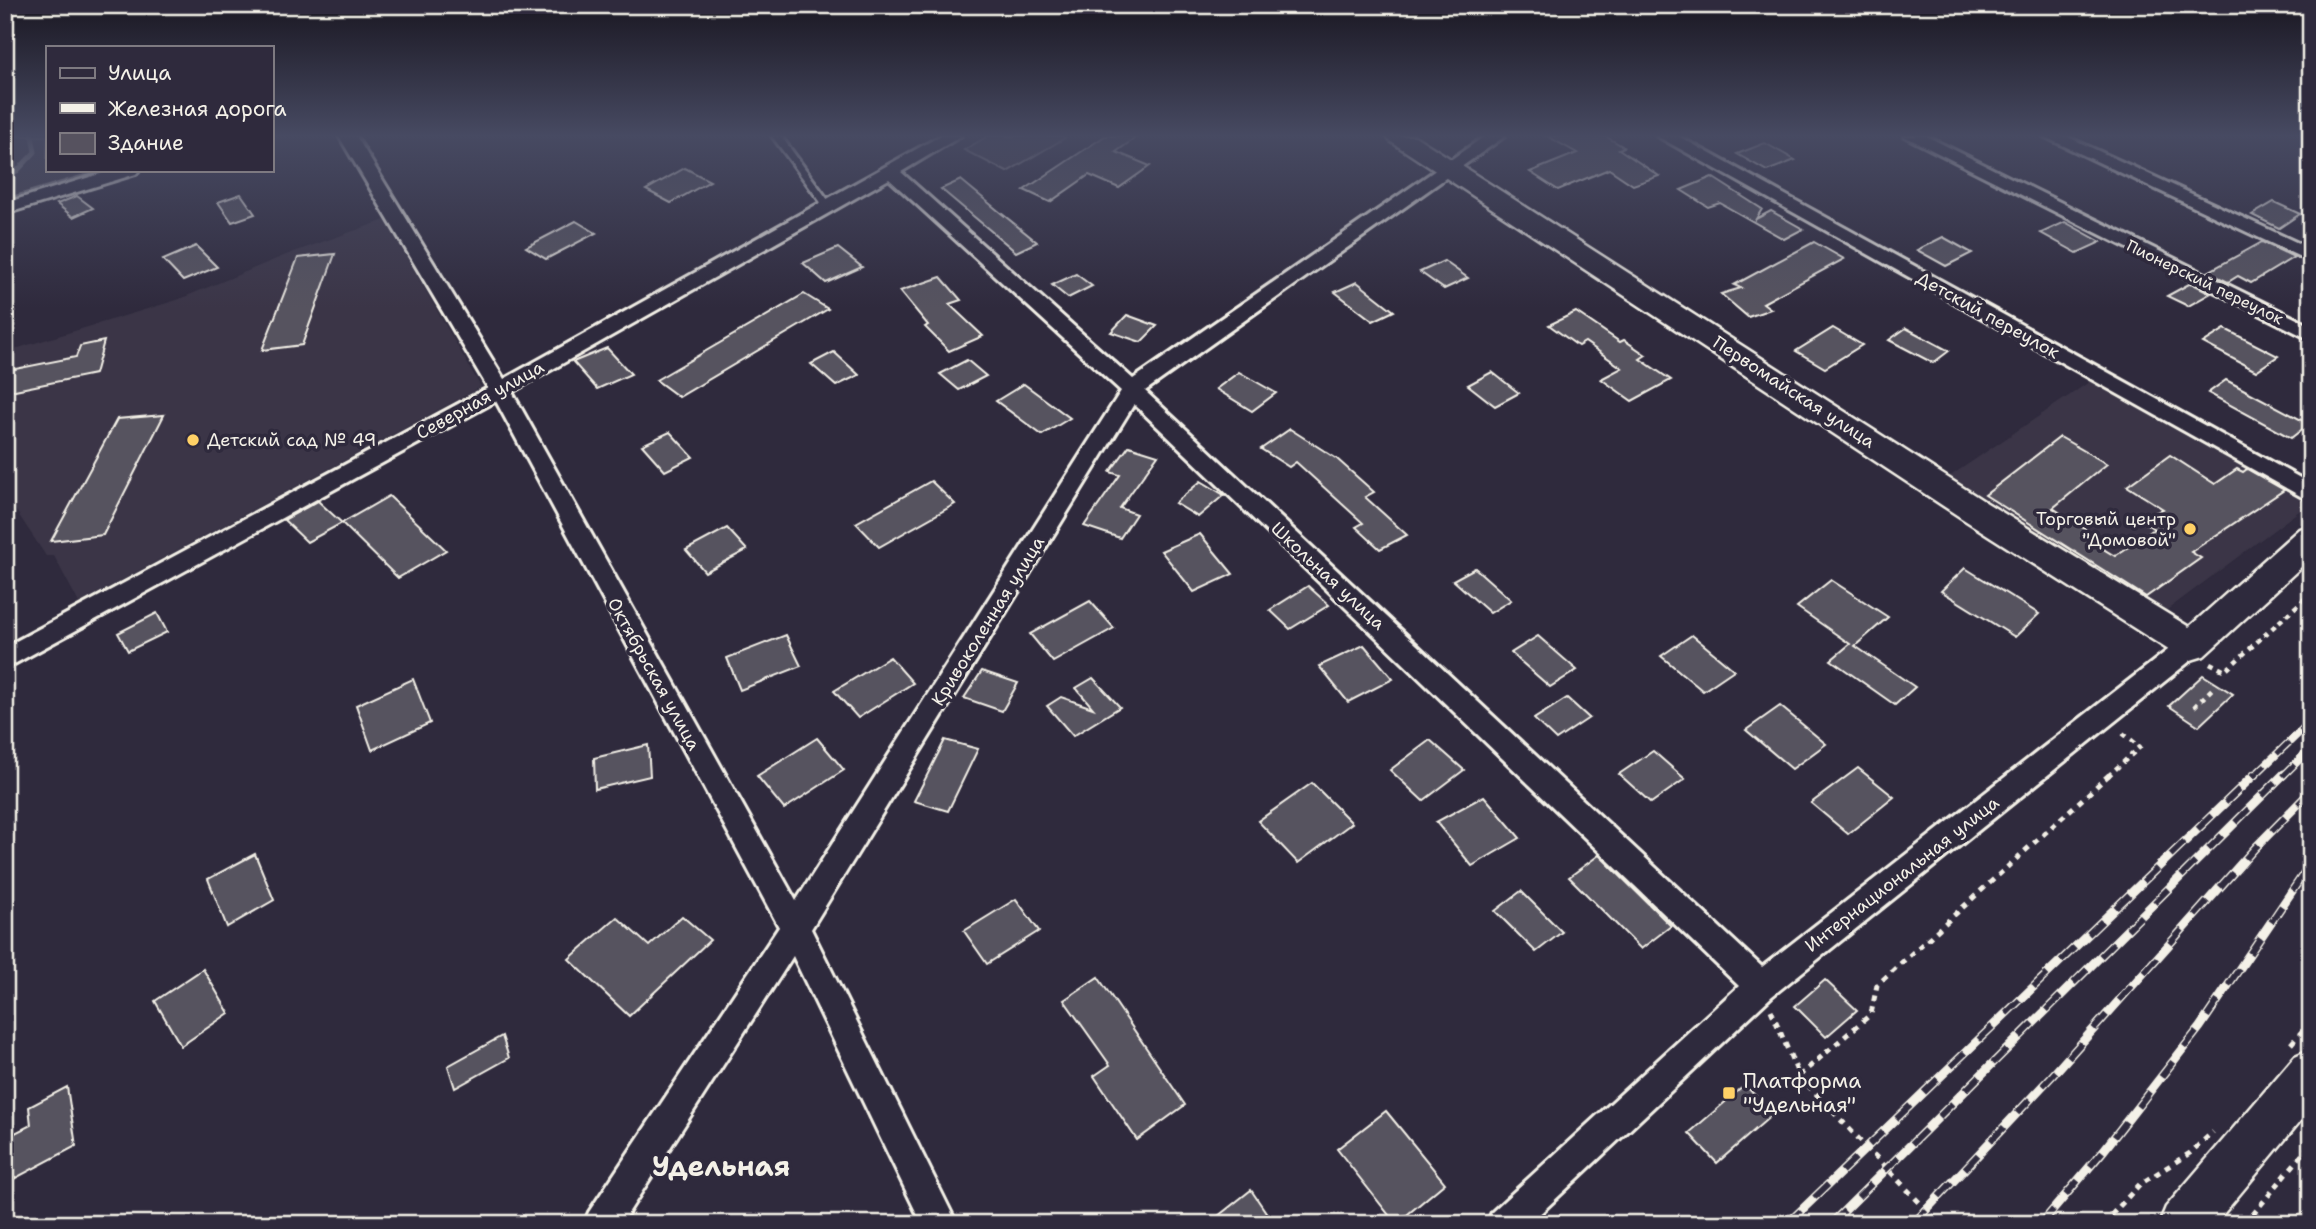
<svg xmlns="http://www.w3.org/2000/svg" width="2316" height="1229" viewBox="0 0 2316 1229" font-family="'Shantell Sans',sans-serif">
<rect width="100%" height="100%" fill="#2f2a3d"/>
<filter id="ink" filterUnits="userSpaceOnUse"><feTurbulence type="fractalNoise" baseFrequency=".0143" numOctaves="2"/><feDisplacementMap in="SourceGraphic" scale="14" xChannelSelector="R" yChannelSelector="G"/><feConvolveMatrix kernelMatrix="1 2 1 2 8 2 1 2 1" color-interpolation-filters="sRGB"/></filter>
<g filter="url(#ink)">
<g fill="#3b3647">
<path d="M385,220L481,387L79,603L54,556H46L5,494V352L177,300L291,253Z"/>
<path d="M2107,370L2311,480V502L2163,613L1949,477Z"/>
</g>
<g fill="#454050" stroke="#9c989c" stroke-width="2">
<path d="M13,136H47V170H101L5,199V157L12,155Z"/>
<path d="M988,136H1062L1065,138L1007,172L964,150Z"/>
</g>
<g fill="none" stroke-linecap="round" stroke-linejoin="round">
<path stroke="#a19ea0" stroke-width="5" d="M5,176L17,171L35,152L32,136"/>
</g>
<g fill="#56525f" stroke="#f4f1e8" stroke-width="2">
<path d="M1105,136H1138L1116,152L1150,166L1119,188L1089,175L1050,202L1024,190Z"/>
<path d="M1547,136H1605L1624,147L1619,149L1659,176L1633,185L1609,169L1558,190L1530,172L1577,153Z"/>
<path d="M1765,143L1795,160L1767,171L1737,154Z"/>
<path d="M685,168L710,181L671,203L646,190Z"/>
<path d="M1712,177L1762,209L1756,219L1771,211L1803,229L1784,239L1720,203L1708,207L1681,190Z"/>
<path d="M961,180L1001,213L1037,242L1016,252L941,189Z"/>
<path d="M241,194L255,214L232,222L218,202Z"/>
<path d="M77,196L93,208L73,217L57,204Z"/>
<path d="M2274,202L2300,214L2279,228L2252,215Z"/>
<path d="M576,221L596,233L546,259L526,247Z"/>
<path d="M2065,222L2101,242L2077,253L2041,233Z"/>
<path d="M1943,237L1972,253L1946,266L1917,250Z"/>
<path d="M1814,242L1844,259L1763,303L1771,309L1748,317L1721,294L1741,288L1734,285Z"/>
<path d="M2262,242L2294,257L2251,283L2238,276L2228,282L2208,272Z"/>
<path d="M196,246L217,267L183,281L163,260Z"/>
<path d="M838,248L862,267L826,283L803,263Z"/>
<path d="M335,254L302,345L262,350L298,258Z"/>
<path d="M1444,261L1468,278L1444,289L1420,272Z"/>
<path d="M1076,274L1092,286L1068,298L1052,285Z"/>
<path d="M941,277L961,300L949,304L983,336L949,351L925,327L928,325L900,291Z"/>
<path d="M1357,282L1394,311L1373,321L1335,292Z"/>
<path d="M2191,283L2211,293L2188,306L2167,296Z"/>
<path d="M804,294L828,309L679,397L656,380Z"/>
<path d="M1576,312L1620,342L1624,340L1646,355L1640,359L1671,380L1632,401L1601,379L1622,368L1585,342L1578,346L1549,325Z"/>
<path d="M1127,315L1157,326L1141,342L1111,332Z"/>
<path d="M1833,328L1862,345L1825,368L1796,351Z"/>
<path d="M1906,328L1949,351L1933,363L1889,340Z"/>
<path d="M2225,329L2278,356L2256,371L2203,343Z"/>
<path d="M104,341L95,374L5,392V371L76,357L80,346Z"/>
<path d="M607,348L631,374L597,389L573,362Z"/>
<path d="M834,352L859,375L836,386L811,364Z"/>
<path d="M967,360L986,376L959,390L940,374Z"/>
<path d="M1239,372L1276,393L1252,411L1216,389Z"/>
<path d="M1492,372L1519,393L1495,406L1468,385Z"/>
<path d="M2226,380L2309,424L2291,438L2208,393Z"/>
<path d="M1024,384L1070,418L1042,435L996,401Z"/>
<path d="M164,415L103,535L51,541L117,419Z"/>
<path d="M1290,429L1337,459L1374,492L1365,497L1407,535L1380,549L1356,527L1363,523L1296,462L1289,467L1261,449Z"/>
<path d="M670,432L693,457L665,471L642,445Z"/>
<path d="M2060,437L2107,464L2053,508L2088,531L2082,536L2115,556L2154,529L2141,520L2163,509L2127,486L2170,455L2215,484L2237,469L2243,472L2247,469L2284,490L2191,552L2201,558L2146,597L1985,495Z"/>
<path d="M1129,446L1158,455L1120,508L1136,514L1120,538L1084,526L1120,475L1110,472Z"/>
<path d="M931,481L955,504L879,547L856,523Z"/>
<path d="M1201,481L1224,495L1198,517L1175,503Z"/>
<path d="M389,496L446,550L398,578L342,523Z"/>
<path d="M318,501L342,523L307,542L284,520Z"/>
<path d="M727,528L747,550L705,572L686,550Z"/>
<path d="M1200,534L1233,574L1194,592L1161,551Z"/>
<path d="M1475,568L1511,600L1490,613L1453,580Z"/>
<path d="M1965,568L2039,614L2015,637L1941,591Z"/>
<path d="M1831,580L1888,617L1855,646L1915,687L1895,705L1831,660L1850,644L1797,607Z"/>
<path d="M1308,586L1329,605L1290,629L1270,610Z"/>
<path d="M1090,601L1114,628L1053,662L1030,634Z"/>
<path d="M157,613L167,632L128,651L118,633Z"/>
<path d="M786,635L801,666L740,690L727,658Z"/>
<path d="M1692,635L1734,670L1703,691L1661,656Z"/>
<path d="M1538,636L1577,670L1550,687L1511,653Z"/>
<path d="M1364,645L1393,679L1348,702L1319,666Z"/>
<path d="M890,657L913,683L858,718L834,691Z"/>
<path d="M982,671L1018,683L1002,711L964,698Z"/>
<path d="M2203,675L2233,694L2199,726L2169,706Z"/>
<path d="M1093,678L1120,707L1073,736L1047,706L1061,697L1093,708L1076,688Z"/>
<path d="M413,679L430,723L372,750L356,705Z"/>
<path d="M1567,698L1589,718L1556,740L1534,719Z"/>
<path d="M1780,706L1826,744L1792,769L1746,730Z"/>
<path d="M817,738L844,770L784,809L757,776Z"/>
<path d="M945,740L978,749L948,811L914,801Z"/>
<path d="M1430,740L1464,770L1423,801L1390,770Z"/>
<path d="M648,745L650,776L595,789L594,758Z"/>
<path d="M1653,751L1685,779L1651,803L1619,774Z"/>
<path d="M1858,768L1894,797L1848,834L1811,803Z"/>
<path d="M1312,783L1352,823L1298,863L1258,821Z"/>
<path d="M1484,796L1520,838L1472,866L1436,822Z"/>
<path d="M255,854L274,900L227,927L208,879Z"/>
<path d="M1599,855L1671,926L1641,949L1569,877Z"/>
<path d="M1521,891L1562,932L1536,952L1495,911Z"/>
<path d="M1016,899L1039,931L987,964L964,931Z"/>
<path d="M682,916L710,940L629,1016L569,959L617,917L649,946Z"/>
<path d="M203,969L229,1013L181,1046L155,1001Z"/>
<path d="M1098,977L1185,1105L1137,1140L1094,1076L1110,1065L1064,1000Z"/>
<path d="M1825,980L1857,1010L1826,1037L1795,1006Z"/>
<path d="M502,1036L509,1058L455,1088L448,1066Z"/>
<path d="M1745,1085L1773,1114L1717,1163L1689,1133Z"/>
<path d="M67,1087L76,1146L12,1180L7,1137L31,1125L29,1107Z"/>
<path d="M1386,1111L1445,1183L1396,1224L1337,1149Z"/>
<path d="M1251,1190L1274,1224H1208Z"/>
</g>
<g fill="none" stroke-linecap="round" stroke-linejoin="round">
<g stroke="#f4f1e8" stroke-width="6">
<path id="lane" d="M772,136H781L831,204V208H825Z"/>
</g>
<g stroke="#f4f1e8" stroke-width="6">
<g id="street">
<path d="M339,136H356L504,379L940,136H961L901,172L1133,379L1485,136H1505L1145,391L1762,967L2182,639L2191,636L2200,639L2204,646L2200,653L1772,996L1529,1224H1487L1492,1212L1739,986L1134,404L811,929L957,1224H922L793,956L621,1224H584L589,1212L779,927L496,401L5,669V647L488,388ZM889,179L1121,391L796,901L512,392Z"/>
<path d="M1657,136H1678L2311,484V502Z"/>
<path d="M1904,136H1926L2311,326V340Z"/>
<path d="M2043,136H2066L2311,249V262Z"/>
<path d="M113,170H139L136,174L5,214V203Z"/>
</g>
</g>
<g stroke="#f4f1e8" stroke-width="5">
<g id="secondary">
<path d="M1386,136H1415L1987,503L2189,627L2299,529L2311,526V558L2204,656L2191,660L2178,656L1963,519L1390,141Z"/>
<path d="M2311,1049V1108L2215,1224H2159L2166,1207L2295,1056Z"/>
</g>
</g>
<g stroke="#f4f1e8" stroke-width="4.5" stroke-dasharray="5 5" stroke-linecap="butt">
<path d="M2210,663L2225,671L2311,593"/>
<path d="M2194,707L2212,689"/>
<path d="M2108,776L2140,747L2120,731"/>
</g>
<g stroke="#f4f1e8" stroke-width="5" stroke-dasharray="6 6" stroke-linecap="butt">
<path d="M1771,1010L1799,1076L1940,1224"/>
<path d="M2291,1044L2311,1021"/>
<path d="M1799,1076L1871,1014L1877,985L2110,774"/>
<path d="M2103,1224L2140,1184L2190,1153L2213,1132"/>
<path d="M2245,1224L2311,1144"/>
</g>
<use href="#lane" fill="#2f2a3d" fill-rule="evenodd"/>
<use href="#street" fill="#2f2a3d" fill-rule="evenodd"/>
<use href="#secondary" fill="#2f2a3d" fill-rule="evenodd"/>
<g stroke="#f4f1e8" stroke-width="8">
<g id="rail-far1">
<path d="M2254,776L2311,721"/>
<path d="M2283,776L2311,748"/>
</g>
</g>
<g stroke="#f4f1e8" stroke-width="9">
<g id="rail">
<path d="M1787,1224L2255,774"/>
<path d="M1831,1224L2284,774"/>
<path d="M1913,1224L2051,1077L2255,848L2311,791"/>
<path d="M2041,1224L2104,1150L2200,1027L2311,863"/>
</g>
</g>
<use href="#rail-far1" stroke="#2f2a3d" stroke-width="5" stroke-dasharray="16" stroke-linecap="butt"/>
<use href="#rail" stroke="#2f2a3d" stroke-width="6" stroke-dasharray="19" stroke-linecap="butt"/>
</g>
</g>
<linearGradient id="sky" x2="0" y2="1"><stop stop-color="#1a1722"/><stop offset="0.44" stop-color="#474a62"/><stop offset="1" stop-color="#474a62" stop-opacity="0"/></linearGradient>
<rect width="2316" height="308" fill="url(#sky)"/>
<g fill="#ffd166" stroke="#2f2a3d" stroke-width="2.5">
<circle cx="193" cy="440" r="7"/>
<circle cx="2190" cy="529" r="7"/>
<rect x="1722" y="1086" width="14" height="14" rx="3.5"/>
</g>
<g text-anchor="middle" dominant-baseline="central" stroke-width="7" stroke-linejoin="round" paint-order="stroke">
<g font-size="16" fill="#f4f1e8" stroke="#2f2a3d">
<text transform="translate(2205 282) rotate(26)">Пионерский переулок</text>
</g>
<g font-size="18" fill="#f4f1e8" stroke="#2f2a3d">
<text transform="translate(1988 315) rotate(29)">Детский переулок</text>
<text transform="translate(1794 392) rotate(33)">Первомайская улица</text>
<text transform="translate(480 400) rotate(-29)">Северная улица</text>
<text transform="translate(1328 576) rotate(43)">Школьная улица</text>
<text transform="translate(988 621) rotate(-58)">Кривоколенная улица</text>
<text transform="translate(654 674) rotate(61)">Октябрьская улица</text>
<text transform="translate(1902 874) rotate(-38)">Интернациональная улица</text>
</g>
<g font-size="18" fill="#f4f1e8" stroke="#2f2a3d" text-anchor="start">
<text x="207" y="440">Детский сад № 49</text>
<text x="2176" y="519" text-anchor="end">Торговый центр<tspan x="2176" dy="21">"Домовой"</tspan></text>
</g>
<g font-size="21" fill="#f4f1e8" stroke="#2f2a3d" text-anchor="start">
<text x="1743" y="1081">Платформа<tspan x="1743" dy="24">"Удельная"</tspan></text>
</g>
<g font-size="28" font-weight="bold" fill="#f4f1e8" stroke="#2f2a3d">
<text x="721" y="1166">Удельная</text>
</g>
</g>
<rect width="2316" height="1229" fill="none" stroke="#2f2a3d" stroke-width="28"/>
<rect x="14" y="14" width="2288" height="1201" fill="none" stroke="#f4f1e8" stroke-width="2.5" filter="url(#ink)"/>
<rect x="46" y="46" width="228" height="126" fill="#2f2a3d" stroke="#7e7a81" stroke-width="2"/>
<rect x="60" y="68" width="35" height="10" fill="#2f2a3d" stroke="#7e7a81" stroke-width="2"/>
<text x="108" y="80" font-size="21" fill="#f4f1e8">Улица</text>
<rect x="60" y="103" width="35" height="10" fill="#f4f1e8" stroke="#7e7a81" stroke-width="2"/>
<text x="108" y="116" font-size="21" fill="#f4f1e8">Железная дорога</text>
<rect x="60" y="133" width="35" height="21" fill="#56525f" stroke="#7e7a81" stroke-width="2"/>
<text x="108" y="150" font-size="21" fill="#f4f1e8">Здание</text>
</svg>
